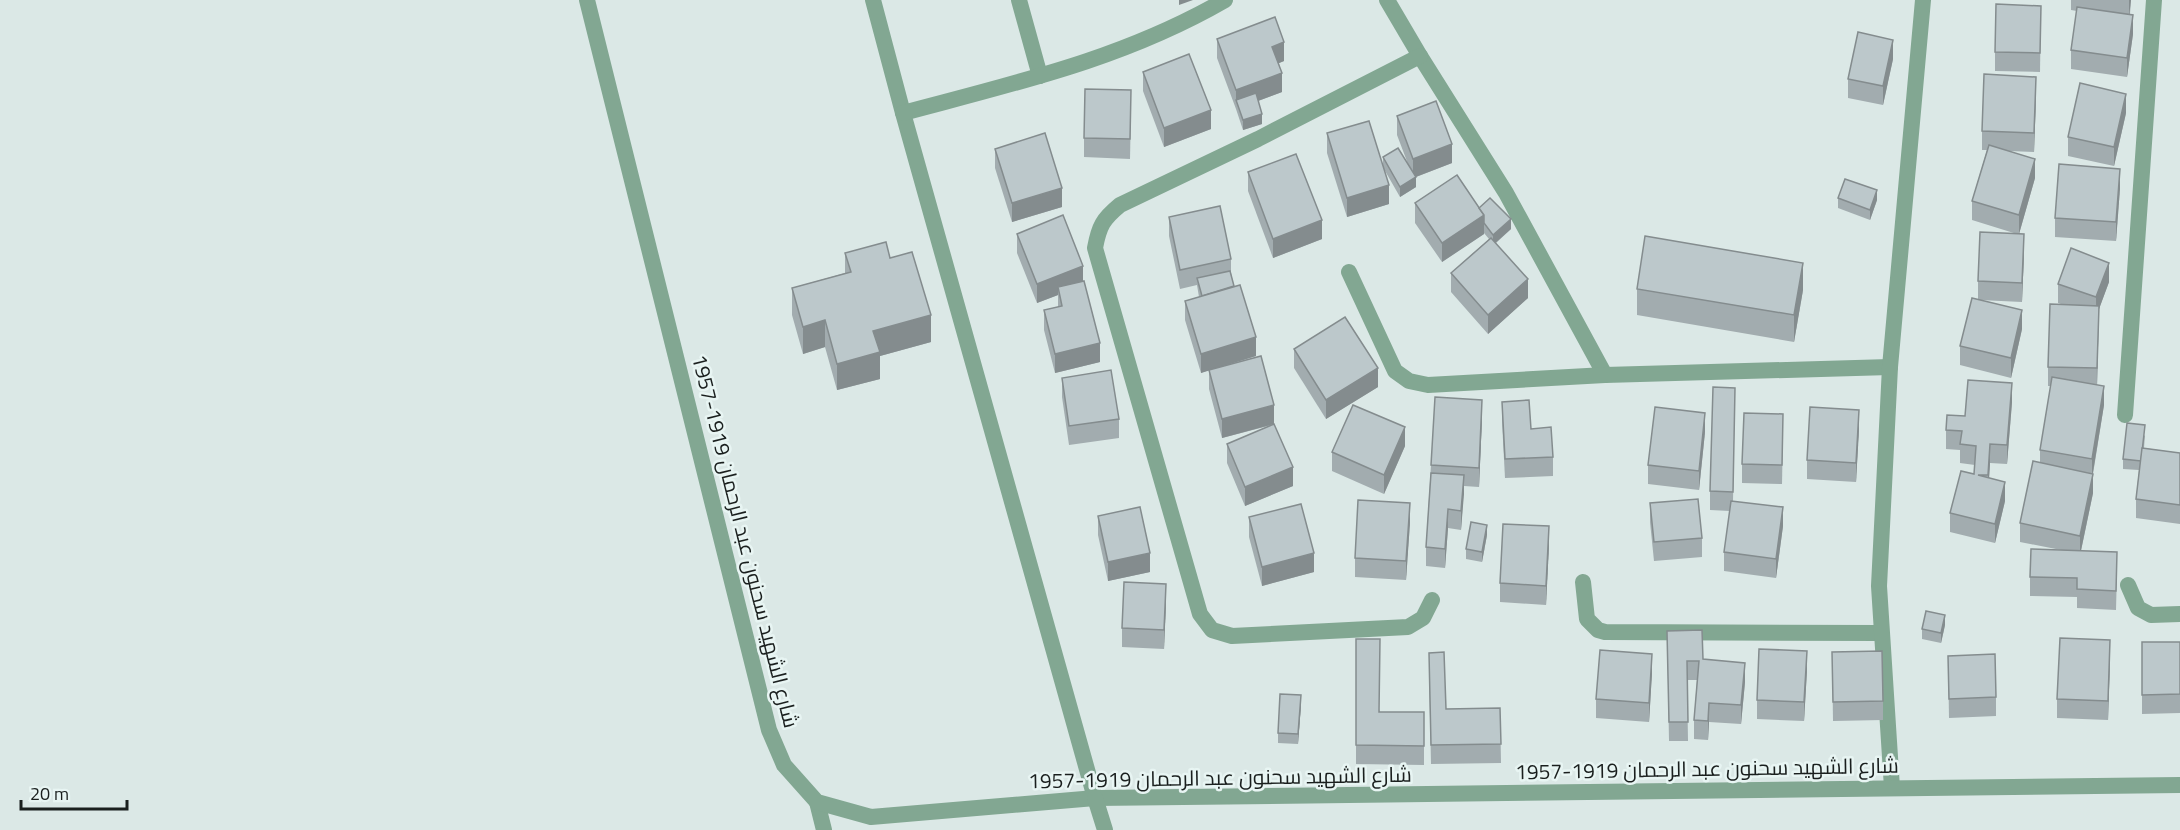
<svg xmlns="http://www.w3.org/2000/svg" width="2180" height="830" viewBox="0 0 2180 830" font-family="'Titillium Web',Cairo,sans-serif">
<rect width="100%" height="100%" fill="#dbe8e6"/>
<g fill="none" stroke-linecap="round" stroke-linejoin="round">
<g stroke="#82a792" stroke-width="16">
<path d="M873,0L903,113L1095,798"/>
<path d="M1019,0L1040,76"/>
<path d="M1387,0L1420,56L1506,193L1605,375"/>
<path d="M1420,56L1258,139L1120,205C1103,219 1099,226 1095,248L1200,614L1212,630L1232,636L1408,627L1423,618L1432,600"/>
<path d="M903,113C1015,83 1123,59 1225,0"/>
<path d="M1349,272L1395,371L1409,381L1428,385L1605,375L1890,367"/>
<path d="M2125,415L2154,0"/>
<path d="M1583,582L1587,619L1598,630L1605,632L1881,633"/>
<path d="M2128,585L2138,608L2151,615L2180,614"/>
<path d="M1892,788L1879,586L1890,367L1923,0"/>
<path d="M817,802L824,830"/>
</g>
<g stroke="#82a792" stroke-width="16">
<path d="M587,0L769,730L784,765L817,802L871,817L1095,798L2180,785"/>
<path d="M1095,798L1105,830"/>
</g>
</g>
<g fill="#a2acaf">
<path d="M2071,0H2131L2130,14L2133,34L2127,77L2071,69V50L2077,11L2071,10Z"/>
<path d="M2041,6L2040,72L1995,71V52Z"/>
<path d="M1217,39L1284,61L1279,63L1282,92L1258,101L1262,124L1243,130L1236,109L1217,58Z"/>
<path d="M1893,59L1883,105L1848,98V79Z"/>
<path d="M1143,72L1211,129L1164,147L1143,91Z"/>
<path d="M2036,96L2034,152L2009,151L2035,178L2019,234L2024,253L2022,302L1980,300L2022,329L2011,378L1960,365V346L1978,300V281L2017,234L1972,220V201L1987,150H1982V131Z"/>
<path d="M1131,109L1130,159L1084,157V138Z"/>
<path d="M2126,113L2114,166L2068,156V137Z"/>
<path d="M1397,116L1452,163L1416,177V187L1400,197L1384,169L1389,204L1347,217L1327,153V133L1383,166V157L1408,164L1397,135Z"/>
<path d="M995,149L1062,207L1012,222L995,168Z"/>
<path d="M1248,172L1322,239L1273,258L1248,191Z"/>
<path d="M2120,188L2116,241L2055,237V218Z"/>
<path d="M1838,198L1877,200L1870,220L1838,208Z"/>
<path d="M1415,203L1479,208L1511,229L1496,243L1528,298L1488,334L1451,292V273L1489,239L1484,233V234L1442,262L1415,223Z"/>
<path d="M1169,217L1231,259V273L1234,286L1256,356L1224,366L1274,424L1293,486L1245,506L1227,463V444L1272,425L1222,438L1209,389V370L1201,373L1185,320V301L1199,297L1197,285L1180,289L1169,236Z"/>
<path d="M1017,234L1083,281L1100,362L1055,373L1044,330V310L1058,307V295L1037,303L1017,253Z"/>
<path d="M845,253L890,258L931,342L880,356V379L837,390L825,347L803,354L792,315V288L845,273Z"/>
<path d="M2109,282L2099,309L2097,385L2104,405L2093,474V493L2081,551L2117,571L2116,610L2077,608V597L2030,596V577L2061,550L2020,542V523L2040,462V450L2051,386H2048V367L2064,305L2058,303V284Z"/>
<path d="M1637,289L1803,290L1794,342L1637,315Z"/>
<path d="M1294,349L1378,387L1326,419L1294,368Z"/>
<path d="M1062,378L1119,419V438L1069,445L1062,397Z"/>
<path d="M1735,388L1733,501L1783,526L1776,578L1724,571V552L1730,511L1710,510V491Z"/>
<path d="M1502,402L1531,429L1553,457V476L1505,478L1502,421Z"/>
<path d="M2012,402L2007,464L1990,463L1989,478L2005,501L1995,543L1950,532V513L1974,474L1975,465L1960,463V450L1946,449V430L1965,416Z"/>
<path d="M1482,419L1479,487L1464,486L1461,530L1448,528L1445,568L1426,566V547L1431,465Z"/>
<path d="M1859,429L1856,482L1807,479V460Z"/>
<path d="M1705,432L1699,490L1648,484V465Z"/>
<path d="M1783,433L1782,484L1742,483V464Z"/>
<path d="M2145,435L2144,448L2180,453V524L2136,518V499L2139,470L2123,469V459Z"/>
<path d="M1405,446L1384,494L1332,471V452Z"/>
<path d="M1650,503L1702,538V557L1654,561L1650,522Z"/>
<path d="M1098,516L1150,572L1108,581L1098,535Z"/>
<path d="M1249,517L1314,572L1262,586L1249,537Z"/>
<path d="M1410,522L1406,580L1355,577V558Z"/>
<path d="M1487,535L1482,562L1466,559V549Z"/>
<path d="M1549,545L1546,605L1500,602V583Z"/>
<path d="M1166,603L1164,649L1122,647V628Z"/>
<path d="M1945,625L1941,643L1922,639V629Z"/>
<path d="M1667,631L1703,659L1745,682L1741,724L1709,722L1708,740L1694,739V720L1697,680H1687L1688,741H1669Z"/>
<path d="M1356,639L1380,712H1424V765L1356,764Z"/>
<path d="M2142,642H2180V713L2142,714Z"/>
<path d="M1832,652L1883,701V720L1833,721Z"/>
<path d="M1948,656L1996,697V716L1949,718Z"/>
<path d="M2110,659L2108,720L2057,718V699Z"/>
<path d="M1807,670L1804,721L1757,719V700Z"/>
<path d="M1429,672L1446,709L1500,708L1501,763L1431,764Z"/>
<path d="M1652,673L1649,722L1596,718V699Z"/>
<path d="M1301,705L1298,744L1278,743V733Z"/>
</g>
<g fill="#848c8e">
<path d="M1179,0H1193L1179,5Z"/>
<path d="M2129,0H2131L2129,17Z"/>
<path d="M2133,15V34L2127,77V58Z"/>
<path d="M1893,40V59L1883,105V86Z"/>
<path d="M1284,42V61L1272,66V47Z"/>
<path d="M1282,73V92L1239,108L1236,101V90Z"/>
<path d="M2036,77V96L2034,152V133Z"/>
<path d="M2126,94V113L2114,166V147Z"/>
<path d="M1211,110V129L1164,147V128Z"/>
<path d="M1262,114V124L1243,130V120Z"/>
<path d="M1452,144V163L1413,178V159Z"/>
<path d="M2035,159V178L2019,234V215Z"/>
<path d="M2120,169V188L2116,241V222Z"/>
<path d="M1416,177V187L1400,197V187Z"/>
<path d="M1389,185V204L1347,217V198Z"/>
<path d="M1062,188V207L1012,222V203Z"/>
<path d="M1877,190V200L1870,220V210Z"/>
<path d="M1484,215V234L1442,262V243Z"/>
<path d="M1511,219V229L1493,245V235Z"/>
<path d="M1322,220V239L1273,258V239Z"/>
<path d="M2024,234V253L2022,302V283Z"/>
<path d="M1803,263V290L1794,342V315Z"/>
<path d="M2109,263V282L2099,309L2097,387L2096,297Z"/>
<path d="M1083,266V285L1058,287V295L1037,303V284Z"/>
<path d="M1528,279V298L1488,334V315Z"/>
<path d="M2022,310V329L2011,378V358Z"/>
<path d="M931,315V342L880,356V379L837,390V364L873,331Z"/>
<path d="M825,320V347L803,354V327Z"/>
<path d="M1256,337V356L1201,373V354Z"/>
<path d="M1100,343V362L1055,373V354Z"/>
<path d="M1378,368V387L1326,419V400Z"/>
<path d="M2012,383V402L2007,464V445Z"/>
<path d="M2104,386V405L2092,478V459Z"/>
<path d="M1482,400V419L1479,487V468Z"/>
<path d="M1274,405V424L1222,438V419Z"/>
<path d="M1859,410V429L1856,482V463Z"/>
<path d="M1705,413V432L1699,490V471Z"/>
<path d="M1405,427V446L1384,494V475Z"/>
<path d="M1990,444V463L1988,494V475Z"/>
<path d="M1293,467V486L1245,506V487Z"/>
<path d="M2093,474V493L2080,555V536Z"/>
<path d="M1464,475V494L1461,530V511Z"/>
<path d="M2005,482V501L1995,543V524Z"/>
<path d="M1410,503V522L1406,580V561Z"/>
<path d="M1783,507V526L1776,578V559Z"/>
<path d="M1448,509V528L1445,568V549Z"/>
<path d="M1487,525V535L1482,562V552Z"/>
<path d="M1549,526V545L1546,605V586Z"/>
<path d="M1150,553V572L1108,581V562Z"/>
<path d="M1314,553V572L1262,586V567Z"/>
<path d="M1166,584V603L1164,649V630Z"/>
<path d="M1945,615V625L1941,643V633Z"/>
<path d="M2110,640V659L2108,720V701Z"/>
<path d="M1807,651V670L1804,721V702Z"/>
<path d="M1652,654V673L1649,722V703Z"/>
<path d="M1745,663V682L1741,724V705Z"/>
<path d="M1301,695V705L1298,744V734Z"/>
<path d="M1709,703V722L1708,740V721Z"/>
</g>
<g fill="#bcc8cb" stroke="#848c8e" stroke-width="1.5">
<path d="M1996,4L2041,6L2040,53L1995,52Z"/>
<path d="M2077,7L2133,15L2127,58L2071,50Z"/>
<path d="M1275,17L1284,42L1272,47L1282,73L1236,90L1217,39Z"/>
<path d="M1858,32L1893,40L1883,86L1848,79Z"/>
<path d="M1189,54L1211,110L1164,128L1143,72Z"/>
<path d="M1984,74L2036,77L2034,133L1982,131Z"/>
<path d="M2080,83L2126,94L2114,147L2068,137Z"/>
<path d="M1085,89L1131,90L1130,139L1084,138Z"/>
<path d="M1256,93L1262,114L1243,120L1236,100Z"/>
<path d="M1436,101L1452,144L1413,159L1397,116Z"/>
<path d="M1369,121L1389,185L1347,198L1327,133Z"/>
<path d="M1045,133L1062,188L1012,203L995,149Z"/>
<path d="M1989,145L2035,159L2019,215L1972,201Z"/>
<path d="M1398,148L1416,177L1400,187L1383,157Z"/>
<path d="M1296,154L1322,220L1273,239L1248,172Z"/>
<path d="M2059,164L2120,169L2116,222L2055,218Z"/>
<path d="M1457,175L1484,215L1442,243L1415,203Z"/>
<path d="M1845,179L1877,190L1870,210L1838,198Z"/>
<path d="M1490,198L1511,219L1493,235L1484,223V215L1479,208Z"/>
<path d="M1220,206L1231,259L1180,270L1169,217Z"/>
<path d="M1063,215L1083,266L1037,284L1017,234Z"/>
<path d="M1980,232L2024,234L2022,283L1978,281Z"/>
<path d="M1645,236L1803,263L1794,315L1637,289Z"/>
<path d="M1491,238L1528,279L1488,315L1451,273Z"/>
<path d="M886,242L890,258L912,252L931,315L873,331L880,352L837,364L825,320L803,327L792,288L851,272L845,253Z"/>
<path d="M2071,248L2109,263L2096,297L2058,284Z"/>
<path d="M1230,271L1234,286L1202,296L1197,278Z"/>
<path d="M1084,281L1100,343L1055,354L1044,310L1062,306L1058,287Z"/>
<path d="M1240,285L1256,337L1201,354L1185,301Z"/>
<path d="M1972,298L2022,310L2011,358L1960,346Z"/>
<path d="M2050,304L2099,306L2097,368L2048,367Z"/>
<path d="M1345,317L1378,368L1326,400L1294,349Z"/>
<path d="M1261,356L1274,405L1222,419L1209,370Z"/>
<path d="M1111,370L1119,419L1069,426L1062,378Z"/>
<path d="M2052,377L2104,386L2092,459L2040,450Z"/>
<path d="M1968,380L2012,383L2007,445L1990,444L1988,475H1978L2005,482L1995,524L1950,513L1961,471L1974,474L1976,446L1960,444L1962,431L1946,430L1947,415L1965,416Z"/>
<path d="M1713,387L1735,388L1733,492L1710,491Z"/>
<path d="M1435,397L1482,400L1479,468L1431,465Z"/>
<path d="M1529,400L1531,429L1551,427L1553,457L1505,459L1502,402Z"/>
<path d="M1353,405L1405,427L1384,475L1332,452Z"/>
<path d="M1655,407L1705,413L1699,471L1648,465Z"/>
<path d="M1810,407L1859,410L1856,463L1807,460Z"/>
<path d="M1744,413L1783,414L1782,465L1742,464Z"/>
<path d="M2127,423L2145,425L2141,461L2123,459Z"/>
<path d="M1274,424L1293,467L1245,487L1227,444Z"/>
<path d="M2142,448L2180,453V505L2136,499Z"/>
<path d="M2033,461L2093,474L2080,536L2020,523Z"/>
<path d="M1431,473L1464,475L1461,511L1448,509L1445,549L1426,547Z"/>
<path d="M1698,499L1702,538L1654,542L1650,503Z"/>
<path d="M1358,500L1410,503L1406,561L1355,558Z"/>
<path d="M1731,501L1783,507L1776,559L1724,552Z"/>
<path d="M1301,504L1314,553L1262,567L1249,517Z"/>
<path d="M1140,507L1150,553L1108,562L1098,516Z"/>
<path d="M1471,522L1487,525L1482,552L1466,549Z"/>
<path d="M1503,524L1549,526L1546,586L1500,583Z"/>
<path d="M2031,549L2117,552L2116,591L2077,589V578L2030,577Z"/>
<path d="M1124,582L1166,584L1164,630L1122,628Z"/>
<path d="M1926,611L1945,615L1941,633L1922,629Z"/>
<path d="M1702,630L1703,659L1745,663L1741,705L1709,703L1708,721L1694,720L1699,661H1687L1688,722H1669L1667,631Z"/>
<path d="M2060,638L2110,640L2108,701L2057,699Z"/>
<path d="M1356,639H1380L1379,712H1424V746L1356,745Z"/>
<path d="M2142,642H2180V694L2142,695Z"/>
<path d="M1759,649L1807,651L1804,702L1757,700Z"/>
<path d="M1600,650L1652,654L1649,703L1596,699Z"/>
<path d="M1882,651L1883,701L1833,702L1832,652Z"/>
<path d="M1444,652L1446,709L1500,708L1501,744L1431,745L1429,653Z"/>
<path d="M1995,654L1996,697L1949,699L1948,656Z"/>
<path d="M1280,694L1301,695L1298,734L1278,733Z"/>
</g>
<g text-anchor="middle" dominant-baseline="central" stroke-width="5" stroke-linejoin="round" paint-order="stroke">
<g font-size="21" fill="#1a1f1e" stroke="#e8f5f3">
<text transform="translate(746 541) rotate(76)">شارع الشهيد سحنون عبد الرحمان 1919-1957</text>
<text transform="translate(1707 768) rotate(-1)">شارع الشهيد سحنون عبد الرحمان 1919-1957</text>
<text transform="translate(1220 777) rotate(-1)">شارع الشهيد سحنون عبد الرحمان 1919-1957</text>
</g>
</g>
<path d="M21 800v9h106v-9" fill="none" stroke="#1a1f1e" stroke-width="3"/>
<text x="30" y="800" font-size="18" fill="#1a1f1e" stroke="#e8f5f3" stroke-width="4.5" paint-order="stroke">20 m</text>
</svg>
